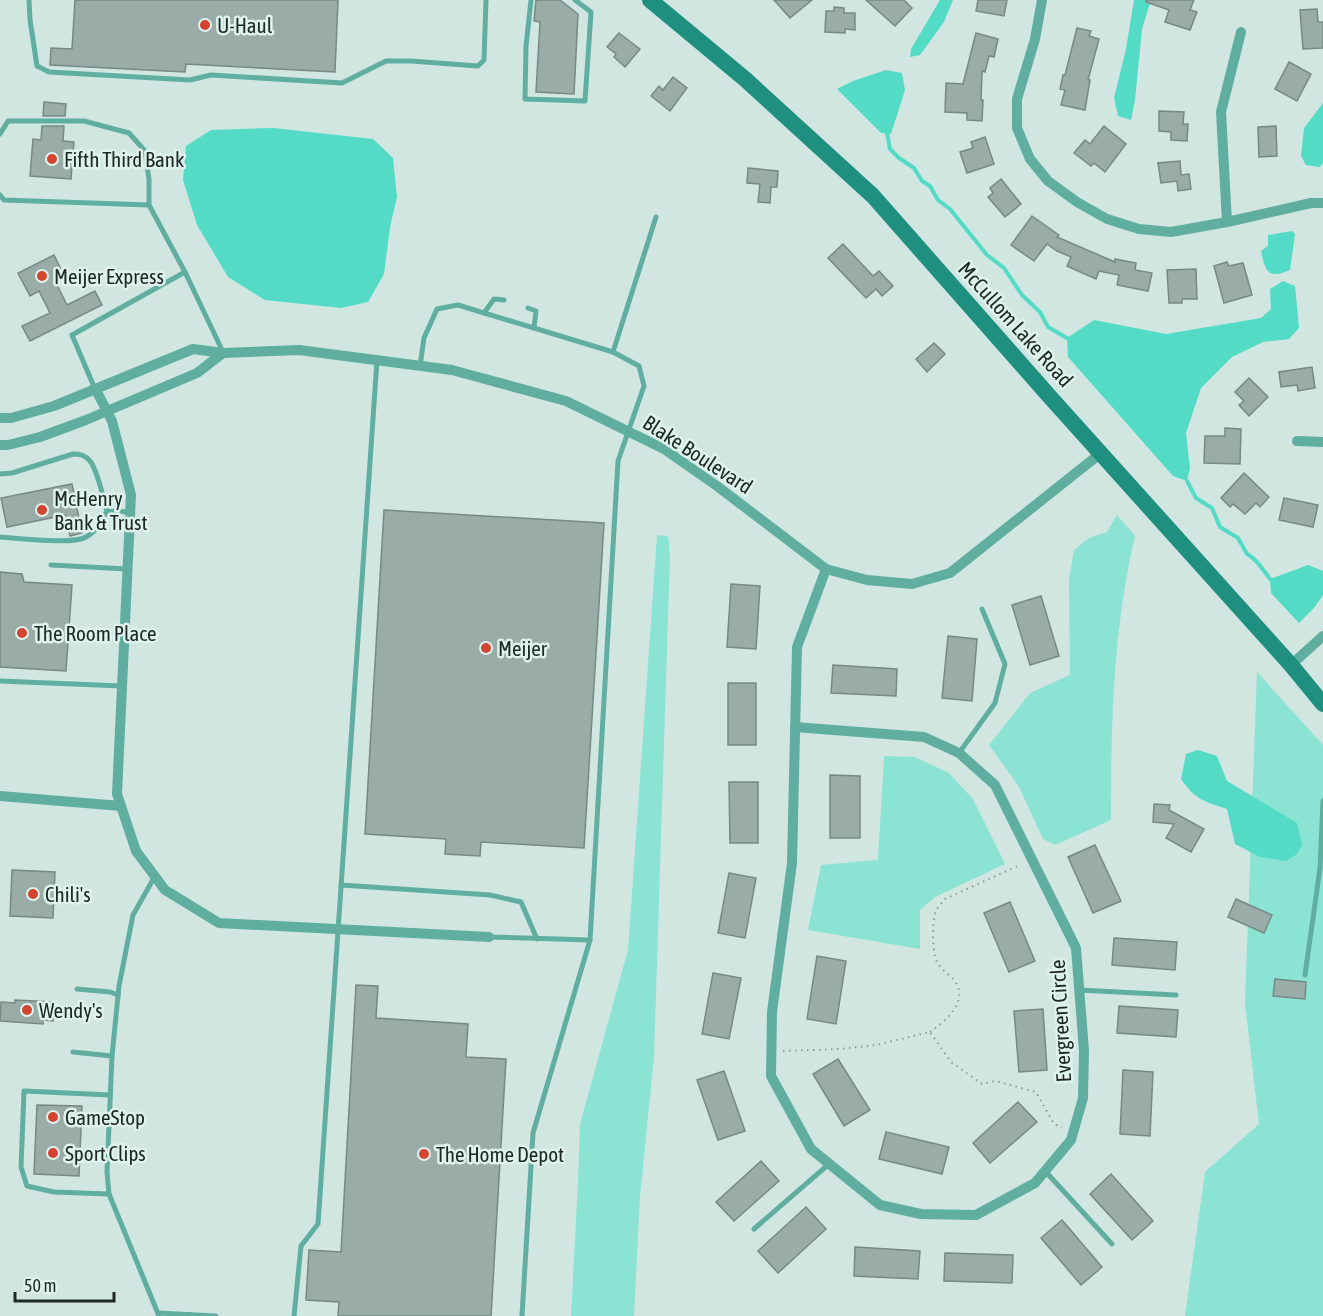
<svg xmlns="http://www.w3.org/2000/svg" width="1323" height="1316" viewBox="0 0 1323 1316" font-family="'Asap Condensed',sans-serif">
<rect width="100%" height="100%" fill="#d1e6e1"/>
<g fill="#8ae3d3">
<path d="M1117,515L1135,536C1113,629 1111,725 1111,820L1055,845L1043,839L1019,787L989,745L1030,693L1070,675L1069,580L1074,550L1089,538L1107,532Z"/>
<path d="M657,535L668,536L670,555L654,1057L640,1197L634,1316H571L578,1182L580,1124L628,950Z"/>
<path d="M1257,672L1323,745V1316H1185L1205,1172L1259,1124L1245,1003Z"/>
<path d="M884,756L915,757L949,773L973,799L1005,864L935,897L920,910V949L808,930L821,865L878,860Z"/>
</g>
<g fill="#53dbc6">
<path d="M940,0H953L944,22L920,55L910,57L911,49Z"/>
<path d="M1134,0H1151L1142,29L1135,100L1131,120L1118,116L1114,98L1126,49Z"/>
<path d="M886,70L902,73L905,90L891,134L881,133L837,89L853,81Z"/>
<path d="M1323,103V163L1320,167L1306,165L1301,156L1304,128Z"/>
<path d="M273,128L373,139L393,158L397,197L390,227L384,274L368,302L341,308L265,300L228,277L197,225L183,180L186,146L211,130Z"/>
<path d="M1292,231L1295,234L1290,270C1268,280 1265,271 1261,251L1268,246V235Z"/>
<path d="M1283,281L1295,286L1299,328L1289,339L1263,342L1232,357L1201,388L1186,433L1190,468L1187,481L1173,476L1068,357L1067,338L1094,320L1166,334L1261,318L1271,309L1270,289Z"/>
<path d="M1308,565L1323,571V595L1314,608L1299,623L1271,593L1270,579Z"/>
<path d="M1198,750L1217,756L1227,781L1297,823L1302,845L1297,854L1286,861L1260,857L1235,844L1227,809C1203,801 1196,800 1181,779L1186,754Z"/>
</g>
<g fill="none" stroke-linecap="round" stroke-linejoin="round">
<g stroke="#53dbc6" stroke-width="4">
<path d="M887,133L890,149L899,158L914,168L922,181L930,186L938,200L950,209L987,255L1004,268L1022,295L1040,312L1048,327L1067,338"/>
<path d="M1187,481L1196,498L1212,508L1220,527L1238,538L1247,554C1257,559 1263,570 1270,579"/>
</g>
</g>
<g fill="#99aca8" stroke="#768985" stroke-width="1.5">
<path d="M75,0H338L335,72L186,64L185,72L50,65L51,48L72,49Z"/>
<path d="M536,0H560L578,14L574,94L536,92L540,22L534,21Z"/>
<path d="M774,0H812L790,18Z"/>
<path d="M866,0H904L912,8L895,26Z"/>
<path d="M978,0H1007L1004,16L976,11Z"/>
<path d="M1146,0H1194L1190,10L1197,12L1190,30L1165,22L1169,10L1146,2Z"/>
<path d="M834,7L844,8V13H855V30L845,29V33L825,32L826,11H834Z"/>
<path d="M1317,9L1318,22H1323V48L1303,49L1300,10Z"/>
<path d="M1077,28L1091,31L1089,36L1099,39L1088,80H1090L1085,110L1061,105L1065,90L1060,89L1063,75H1065Z"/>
<path d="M619,33L640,49L625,67L614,57L616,54L607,47Z"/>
<path d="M976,33L998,39L994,57L989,56L985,72L982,71L981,100H983L982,121L967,120V113L945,112L946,83L963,84Z"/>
<path d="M1289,62L1311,74L1297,101L1275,89Z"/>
<path d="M673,77L687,88L670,111L651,96L659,86L663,90Z"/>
<path d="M44,102L66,104L65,116H43Z"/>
<path d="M1159,111L1184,112L1183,124H1188L1187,141L1171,140V132L1159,131Z"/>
<path d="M42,126H64L63,141L74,142L71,179L30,176L33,139L41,140Z"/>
<path d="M1104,126L1126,144L1105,172L1094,163L1091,166L1074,153L1085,140L1090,144Z"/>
<path d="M1276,126L1277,156L1259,157L1258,127Z"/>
<path d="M985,137L994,164L967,173L960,152L973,148L971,142Z"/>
<path d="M1180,161L1181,175L1189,174L1191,189L1178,191L1177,181L1161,183L1158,163Z"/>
<path d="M748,168L778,171L777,187H771L770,203L758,202L760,184L747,183Z"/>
<path d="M1001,179L1021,204L1005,217L988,197L993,193L990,188Z"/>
<path d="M1032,216L1059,235L1057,237L1115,262V259L1136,263L1135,270L1152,273L1148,291L1117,285L1119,275L1099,271L1096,279L1067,266L1071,257L1057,251L1047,244L1034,261L1011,245Z"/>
<path d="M843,244L873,276L879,271L893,286L882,296L876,289L866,298L828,258Z"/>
<path d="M54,255L65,278L56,283L67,305L95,291L102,305L30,341L22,326L50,313L39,291L30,296L18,273Z"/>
<path d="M1227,262L1229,266L1243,263L1252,295L1224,303L1214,266Z"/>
<path d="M1196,269L1197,299H1182V303H1169L1167,270Z"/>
<path d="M934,343L945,354L927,372L916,359Z"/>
<path d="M1312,367L1315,388L1298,391L1297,385L1281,387L1279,372Z"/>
<path d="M1249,378L1268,397L1249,416L1239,405L1244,401L1235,392Z"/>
<path d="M1225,428L1241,429L1240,464L1204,463L1205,436H1225Z"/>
<path d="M1244,473L1269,497L1260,507L1256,503L1245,514L1233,504L1230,507L1221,498Z"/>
<path d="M72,484L82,533L70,536L65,515L7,527L1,498Z"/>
<path d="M1284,498L1318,505L1313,527L1279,520Z"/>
<path d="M384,510L604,523L584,848L481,842L480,856L445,854L446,839L365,834Z"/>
<path d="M0,572L22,574L24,582L72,585L66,671L0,667Z"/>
<path d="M731,584L760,586L756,649L727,647Z"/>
<path d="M1041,596L1059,656L1030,665L1012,605Z"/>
<path d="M948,636L977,639L972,701L942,698Z"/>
<path d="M833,665L897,669L896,696L831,693Z"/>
<rect x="728" y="683" width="28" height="62"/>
<path d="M830,775L860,776V838H830Z"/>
<path d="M729,782H758V843H730Z"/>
<path d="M1154,804L1170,805L1169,810L1204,829L1191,852L1166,838L1174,824L1153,822Z"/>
<path d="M1095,845L1121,901L1093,913L1068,857Z"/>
<path d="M12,870L55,872L53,918L10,916Z"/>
<path d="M729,873L756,878L745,938L718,933Z"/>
<path d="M1236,899L1272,915L1264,933L1228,917Z"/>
<path d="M1010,902L1035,961L1009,972L984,913Z"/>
<path d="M1114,938L1177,942L1175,970L1112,965Z"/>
<path d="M817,956L846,961L836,1024L807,1019Z"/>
<path d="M713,973L741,978L729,1039L702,1034Z"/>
<path d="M1275,979L1306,982L1305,999L1273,996Z"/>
<path d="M356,985L378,986L376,1018L468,1024L466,1057L506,1059L491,1316H338L339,1302L306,1300L309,1250L341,1252Z"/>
<path d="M15,1000L54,1002L53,1021L43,1020V1024L0,1021L1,1002L15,1003Z"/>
<path d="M1119,1006L1178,1010L1176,1037L1117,1033Z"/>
<path d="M1043,1009L1047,1070L1019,1072L1014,1011Z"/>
<path d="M838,1059L870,1110L844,1126L813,1074Z"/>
<path d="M1123,1070L1153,1072L1150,1136L1120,1134Z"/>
<path d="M724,1071L745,1131L718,1140L697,1080Z"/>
<path d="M1018,1102L1037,1122L990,1163L973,1143Z"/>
<path d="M37,1105L82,1106L79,1176L34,1174Z"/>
<path d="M886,1132L949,1147L942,1174L879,1159Z"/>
<path d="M761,1161L779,1181L734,1221L716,1202Z"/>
<path d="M1111,1174L1153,1221L1132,1240L1090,1194Z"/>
<path d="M806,1207L826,1229L778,1273L758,1251Z"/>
<path d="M1062,1220L1102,1267L1081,1285L1041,1238Z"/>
<path d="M855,1247L920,1251L918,1279L854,1276Z"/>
<path d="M945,1253L1013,1255L1012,1283L944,1281Z"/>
</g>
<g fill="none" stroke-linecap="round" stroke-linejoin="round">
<g stroke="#8c9c99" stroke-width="2" stroke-dasharray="1.5 4.5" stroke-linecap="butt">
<path d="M930,1032C944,1022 968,1003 956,983C951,975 941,970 937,962C932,952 932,921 936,911C938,906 942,903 945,899L1020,865"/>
<path d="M783,1051L840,1049L876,1045L930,1032L951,1062L982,1084L995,1081L1036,1092L1054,1124L1062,1127"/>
</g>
<g stroke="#5faea0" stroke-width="5">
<path d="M29,0L30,20L37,66L49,72L190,80L211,75L342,83L386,61H411L478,66L484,60L486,0"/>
<path d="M531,0L526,46L525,99L585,101L591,12L575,0"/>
<path d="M0,134L8,121H84L129,133L145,151L149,179V205L185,272L72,335L95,389"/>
<path d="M0,195L4,200L149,205"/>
<path d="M185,272L223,352"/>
<path d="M528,308L536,311L534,328"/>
<path d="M484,313L494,299L504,300"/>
<path d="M613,352L656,217"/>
<path d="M420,366L424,338L437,309L458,305L613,352L639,366L644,386L618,461L590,940L533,1133L522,1316"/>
<path d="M0,474L12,473L73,454C80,454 85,455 90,461C97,469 104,500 107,511C102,521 96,532 86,537C73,545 18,538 0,537"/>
<path d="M107,511L130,512"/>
<path d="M51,565L127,569"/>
<path d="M0,681L122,686"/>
<path d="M959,753L995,703L1005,664L982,609"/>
<path d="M155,876L133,915L119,986L112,1056L107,1172L109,1194L159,1316"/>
<path d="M341,885L490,895L521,902L537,939"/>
<path d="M490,937L590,940"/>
<path d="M1305,975L1320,868L1323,801"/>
<path d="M77,989L110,992L118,995"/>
<path d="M1079,990L1176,995"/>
<path d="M73,1052L112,1056"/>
<path d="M1045,1171L1112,1244"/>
<path d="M109,1194L54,1192L27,1186L21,1167L24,1091L110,1095"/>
<path d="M754,1229L829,1164"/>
<path d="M158,1313L216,1316"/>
<path d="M294,1316L301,1246L318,1224L377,360"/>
</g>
<g stroke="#5faea0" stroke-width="10">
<path d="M1042,0L1035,39L1017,99V128L1030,159L1048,181L1077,202L1107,219L1139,229L1171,232L1227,222L1311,203H1323"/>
<path d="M1227,222L1221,112L1241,32"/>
<path d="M96,390L112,421L131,495L117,794L136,851L165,890L219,923L489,937"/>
<path d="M0,418H11L54,406L193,349L223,353L299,350L452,370L566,401L664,449L717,486L826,569L867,580L912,584L950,573L1101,453"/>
<path d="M1297,441L1323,442"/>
<path d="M0,445H8L40,437L86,420L197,373L223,353"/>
<path d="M1291,665L1323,636"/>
<path d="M795,727L924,737L959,753L995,785L1076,948L1084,1051L1083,1098L1071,1140L1035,1183L976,1215L921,1214L880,1205L811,1149L771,1076L772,1012L792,863L797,647L826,569"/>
<path d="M0,796L121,806"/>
</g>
<path stroke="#1f9080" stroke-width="16" d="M650,0L745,79L873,196L1050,397L1291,665L1323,704"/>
</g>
<g fill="#d24531" stroke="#def3ee" stroke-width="2">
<circle cx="205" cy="25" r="6"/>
<circle cx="52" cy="159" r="6"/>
<circle cx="42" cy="276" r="6"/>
<circle cx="42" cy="510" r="6"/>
<circle cx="22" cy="633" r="6"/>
<circle cx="486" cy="648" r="6"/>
<circle cx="33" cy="894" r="6"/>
<circle cx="27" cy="1010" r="6"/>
<circle cx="53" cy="1117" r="6"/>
<circle cx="53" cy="1153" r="6"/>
<circle cx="424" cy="1154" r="6"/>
</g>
<g text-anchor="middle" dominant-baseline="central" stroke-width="5" stroke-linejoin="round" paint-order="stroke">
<g font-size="21" fill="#202826" stroke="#def3ee" text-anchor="start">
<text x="217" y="25">U-Haul</text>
<text x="64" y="159">Fifth Third Bank</text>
<text x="54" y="276">Meijer Express</text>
<text x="54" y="498">McHenry<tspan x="54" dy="24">Bank &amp; Trust</tspan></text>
<text x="34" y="633">The Room Place</text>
<text x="498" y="648">Meijer</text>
<text x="45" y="894">Chili's</text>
<text x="39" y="1010">Wendy's</text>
<text x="65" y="1117">GameStop</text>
<text x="65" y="1153">Sport Clips</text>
<text x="436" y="1154">The Home Depot</text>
</g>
<g font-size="21" fill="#202826" stroke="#def3ee">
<text transform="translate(1016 324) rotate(48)">McCullom Lake Road</text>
<text transform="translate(698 454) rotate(33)">Blake Boulevard</text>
<text transform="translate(1060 1021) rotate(-93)">Evergreen Circle</text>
</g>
</g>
<path d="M15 1292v9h99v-9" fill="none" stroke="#202826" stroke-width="3"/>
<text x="24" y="1292" font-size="18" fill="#202826" stroke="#def3ee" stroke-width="4.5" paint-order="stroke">50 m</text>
</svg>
